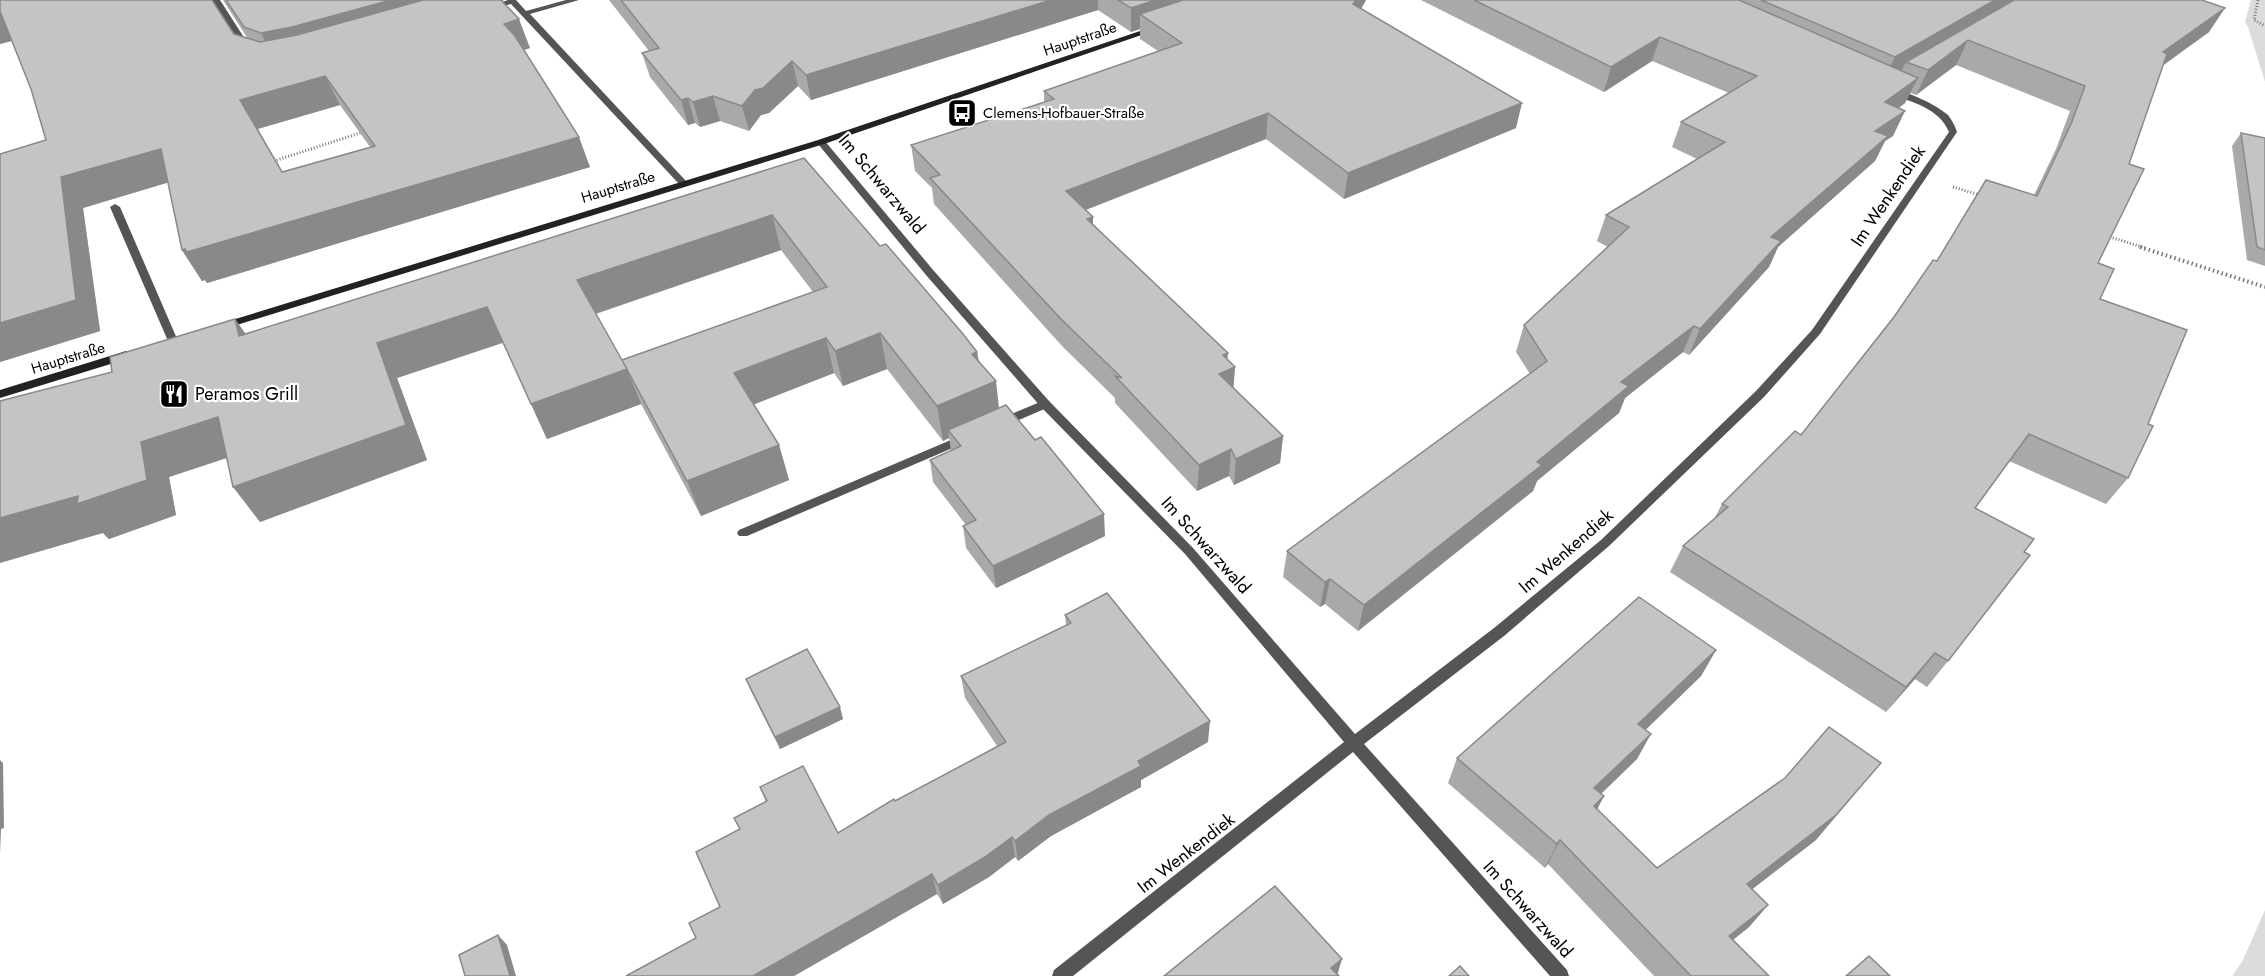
<svg xmlns="http://www.w3.org/2000/svg" width="2265" height="976" viewBox="0 0 2265 976" font-family="Jost,sans-serif">
<rect width="100%" height="100%" fill="#fff"/>
<g fill="#dcdcdc">
<path d="M2251,0H2265V82L2248,27L2245,22Z"/>
<path d="M2265,910V976H2232L2242,962Z"/>
</g>
<g fill="none" stroke-linecap="round" stroke-linejoin="round">
<g stroke="#777" stroke-width="3" stroke-dasharray="1 2" stroke-linecap="butt">
<path d="M2258,0L2254,20L2265,26"/>
<path d="M271,162L363,132"/>
<path d="M1953,187L1980,195"/>
<path d="M2107,236L2145,248"/>
</g>
<path stroke="#777" stroke-width="4" stroke-dasharray="1.5 3" stroke-linecap="butt" d="M2140,247L2265,287"/>
<g fill="#555" fill-rule="evenodd">
<path d="M115,204L120,207L178,341L177,343L173,344L168,341L110,207Z"/>
<path d="M1045,400L1049,401L1051,404L1049,407L1005,426H997L995,423L997,420Z"/>
<path d="M965,434L969,435L971,438L969,441L747,536H739L737,533L739,530Z"/>
</g>
<g fill="#555" fill-rule="evenodd">
<path d="M212,0H220L252,50L251,52H245Z"/>
<path d="M508,0H516L526,11L566,0H579L530,14L686,181V185H680L511,4L490,10L486,8Z"/>
<path d="M1890,90C1904,89 1937,105 1948,115C1952,120 1955,126 1957,132L1820,334L1764,397L1609,546L1504,636L1364,744L1567,970L1569,976H1550L1353,752L1073,976H1052L1054,970L1344,742L1185,554L1041,407L926,275L818,144V140H824L934,271L1049,401L1193,548L1355,734L1494,628L1601,540L1756,391L1812,330L1949,132C1939,108 1912,102 1890,94Z"/>
</g>
<g fill="#222" fill-rule="evenodd">
<path d="M1152,27L1159,29L824,144L227,328L223,329L218,326L219,324L818,140Z"/>
<path d="M126,351L130,352L131,355L130,358L0,398V390Z"/>
</g>
</g>
<g fill="#a9a9a9" fill-rule="evenodd">
<path d="M0,0L234,34L248,39L223,0H504L502,1L530,48L524,50L590,167L207,283L205,280L202,281L182,250L168,182L83,208L100,331L0,362V154L46,140L31,89L12,41L0,44ZM340,105L370,147L282,172L258,129Z"/>
<path d="M609,0H1366L1361,9L1516,128L1344,199L1266,139L1086,210L1093,224L1235,367L1233,388L1283,436L1280,463L1234,485L1229,476L1197,491L1115,403V398L1062,346L934,204L932,188L915,171L911,145L1044,102V91L1158,51L1140,39V29L1131,32L1098,10L811,100L798,86L769,113L761,115L749,131L720,121L700,127L695,123L688,125L650,77L642,53L649,51Z"/>
<path d="M1421,0H2202L2209,32L2163,65L2129,164L2098,263L2100,299L2148,424L2128,478L2106,504L2009,461L1975,508L2024,552L1948,661L1927,687L1915,679L1886,712L1670,572L1683,546L1714,519L1722,504L1801,435L1937,261L2034,195L2056,149L2070,111L1956,65L1916,95L1910,93L1905,103L1899,108L1893,136L1885,141L1875,161L1778,247L1769,267L1689,355L1683,352L1625,398L1619,413L1537,481L1533,491L1358,631L1325,604L1320,607L1283,577L1287,551L1530,374L1516,352L1524,325L1608,247L1597,241L1606,215L1697,159L1672,147L1681,122L1729,93L1652,61L1604,92Z"/>
<path d="M2241,133L2265,138V266L2247,260L2232,146Z"/>
<path d="M804,158L880,246L977,352L979,361L999,408L1105,536L996,588L966,548L963,526L966,525L933,482L930,460L951,451L949,438L943,441L887,369L843,386L834,373L754,404L779,445L789,480L701,516L641,404L547,439L503,343L397,378L427,460L260,522L227,458L169,477L176,515L109,539L103,533L112,372L235,319L246,334ZM781,250L813,292L623,362L596,314Z"/>
<path d="M1065,615L1208,742L1141,780V787L1051,836L1018,861L1015,857L989,877L943,904L937,894L794,976H626L696,938L720,907L740,829L766,802L760,787L838,833L895,801L997,746L965,698L961,676L1066,625Z"/>
<path d="M1716,650L1701,676L1645,730L1637,759L1601,794L1604,796L1597,809L1657,868L1816,840L1752,889L1768,905L1749,927L1733,940L1769,976H1654L1548,864L1545,868L1448,783L1457,758Z"/>
<path d="M746,679L843,719L780,749L751,691Z"/>
</g>
<g fill="#898989">
<path d="M391,0H504L306,56L276,62L261,33Z"/>
<path d="M1051,0H1098V10L811,100L806,75Z"/>
<path d="M1156,0H1227L1140,14V29L1131,32V8Z"/>
<path d="M1356,0H1366L1350,28L1353,4Z"/>
<path d="M1995,0H2024L1906,62L1902,70L1883,81L1895,57Z"/>
<path d="M2225,8L2209,32L2147,77L2163,52Z"/>
<path d="M0,11L19,39L0,44Z"/>
<path d="M519,19L530,48L515,53L504,24Z"/>
<path d="M1660,37L1652,61L1604,92L1611,67Z"/>
<path d="M1968,40L1956,65L1916,95L1928,70Z"/>
<path d="M792,61L798,86L769,113L761,115L749,131L742,106L755,90Z"/>
<path d="M325,76L340,105L257,129L240,100Z"/>
<path d="M1918,78L1905,103L1873,127L1885,102Z"/>
<path d="M713,96L720,121L700,127L693,102Z"/>
<path d="M688,98L695,123L688,125L681,100Z"/>
<path d="M1522,103L1516,128L1344,199L1348,173Z"/>
<path d="M1905,111L1893,136L1885,141L1875,161L1778,247L1769,267L1689,355L1700,329L1771,237L1875,131Z"/>
<path d="M1268,113L1266,139L1067,217L1066,191Z"/>
<path d="M579,137L590,167L207,283L205,280L202,281L182,250Z"/>
<path d="M161,149L180,179L83,208L100,331L0,362V323L61,177Z"/>
<path d="M772,215L781,250L591,315L577,280Z"/>
<path d="M1093,217V243L1087,219Z"/>
<path d="M487,307L504,342L397,378L427,460L260,522L233,487L377,343Z"/>
<path d="M235,319L259,354L239,336Z"/>
<path d="M1694,326L1683,352L1625,398L1619,413L1537,481L1533,491L1358,631L1364,605L1537,462L1621,382Z"/>
<path d="M880,333L887,369L843,386L835,351Z"/>
<path d="M826,338L834,373L745,408L734,373Z"/>
<path d="M977,352L982,387L972,354Z"/>
<path d="M1228,353L1226,371L1235,367L1233,394L1219,374L1223,355Z"/>
<path d="M627,369L641,404L547,439L531,404Z"/>
<path d="M996,381L1000,417L948,430L949,438L943,441L937,406Z"/>
<path d="M218,417L244,452L169,477L176,515L109,539L103,533L0,563V518L141,442Z"/>
<path d="M1283,436L1280,463L1234,485L1236,459Z"/>
<path d="M779,445L789,480L701,516L687,481Z"/>
<path d="M1231,449L1229,476L1197,491L1199,465Z"/>
<path d="M1104,514L1105,536L996,588L993,566Z"/>
<path d="M1330,579L1325,604L1320,607L1325,582Z"/>
<path d="M1716,650L1701,676L1625,750L1638,724Z"/>
<path d="M1935,653L1915,679L1886,712L1906,687Z"/>
<path d="M840,707L843,719L780,749L775,737Z"/>
<path d="M1210,721L1208,742L1141,780V787L1051,836L1018,861L1015,841L1049,815L1138,761Z"/>
<path d="M1651,734L1637,759L1581,813L1594,788Z"/>
<path d="M0,760L3,763L4,828L1,829L0,854Z"/>
<path d="M1881,763L1816,840L1728,908L1747,884Z"/>
<path d="M1604,796L1591,821L1594,806Z"/>
<path d="M1012,837L1015,857L989,877L943,904L938,885Z"/>
<path d="M1560,840L1548,864L1545,868L1557,844Z"/>
<path d="M932,874L937,894L794,976H753Z"/>
<path d="M1768,905L1749,927L1710,958L1729,936Z"/>
<path d="M498,935L507,945L516,976H510Z"/>
<path d="M1342,959L1337,976L1331,968Z"/>
</g>
<g fill="#c4c4c4" stroke="#898989" stroke-width="1.5" fill-rule="evenodd">
<path d="M0,0H212L234,34L260,42L297,35L423,0H501L519,19L504,24L515,36L579,137L187,252L185,249L182,250L161,149L61,177L76,300L0,323V154L46,140L31,89L0,11ZM325,76L375,146L282,172L240,100Z"/>
<path d="M226,0H391L292,27L261,33L244,27Z"/>
<path d="M621,0H1051L806,75L792,61L763,88L755,90L742,106L713,96L693,102L688,98L681,100L642,53L659,48Z"/>
<path d="M1118,0H1156L1131,8Z"/>
<path d="M1183,0H1356L1353,4L1522,103L1348,173L1268,113L1066,191L1093,217L1087,219L1228,353L1223,355L1235,367L1219,374L1283,436L1236,459L1231,449L1199,465L1115,376L1122,378L1061,319L930,178L940,175L911,145L1054,99L1044,91L1182,43L1140,14Z"/>
<path d="M1474,0H1739L1918,78L1885,102L1905,111L1875,131L1888,136L1771,237L1781,241L1700,329L1694,326L1621,382L1629,386L1537,462L1542,465L1364,605L1330,579L1325,582L1287,551L1547,361L1524,325L1629,227L1606,215L1725,142L1681,122L1757,76L1660,37L1611,67Z"/>
<path d="M1761,0H1995L1895,57Z"/>
<path d="M2014,0H2202L2225,8L2163,52L2167,54L2129,164L2144,169L2098,263L2114,269L2100,299L2187,330L2148,424L2153,426L2128,478L2029,434L1975,508L2034,539L2024,552L2030,555L1948,661L1935,653L1906,687L1683,546L1728,507L1722,504L1795,431L1801,435L1894,317L1933,260L1937,261L1986,180L2037,196L2071,124L2085,86L1968,40L1928,70L1906,62Z"/>
<path d="M2241,133L2265,138V250L2257,247Z"/>
<path d="M804,158L880,246L886,244L963,334L977,352L972,354L996,381L937,406L880,333L835,351L826,338L734,373L779,445L687,481L622,360L827,287L772,215L577,280L627,369L531,404L487,307L377,343L406,425L233,487L218,417L141,442L147,480L77,504L78,496L0,518V401L112,372L110,357L235,319L239,336Z"/>
<path d="M1006,405L1035,440L1041,437L1104,514L993,566L963,526L976,520L930,460L961,446L948,430Z"/>
<path d="M1107,593L1210,721L1138,761L1141,766L1049,815L1015,841L1012,837L985,857L938,885L932,874L753,976H626L696,938L689,923L720,907L696,852L740,829L734,818L767,801L760,787L803,766L838,833L894,799L895,801L1006,742L961,676L1071,623L1065,615Z"/>
<path d="M1639,597L1716,650L1638,724L1651,734L1594,788L1604,796L1594,806L1657,868L1785,778L1829,727L1881,763L1836,815L1747,884L1768,905L1729,936L1769,976H1691L1560,840L1557,844L1457,758Z"/>
<path d="M807,649L840,707L775,737L746,679Z"/>
<path d="M1275,886L1342,959L1331,968L1339,976H1164Z"/>
<path d="M498,935L510,976H465L459,955Z"/>
<path d="M1869,956L1890,976H1846Z"/>
<path d="M1460,966L1469,976H1449Z"/>
</g>
<defs>
<g id="bus-square" transform="scale(1.5)"><rect x="-9" y="-9" width="18" height="18" rx="4" fill="#000" stroke="#fff"/><path d="M-5-6H5V4H4V6H2V4H-2V6H-4V4H-5ZM-3.5-4V0h7V-4ZM-3.5 1.2v1.5H-2V1.2ZM2 1.2v1.5H3.5V1.2Z" fill="#fff"/></g>
<g id="restaurant-square" transform="scale(1.5)"><rect x="-9" y="-9" width="18" height="18" rx="4" fill="#000" stroke="#fff"/><path d="M-5-6h1v4h1v-4h1v4h1v-4h1v5L-1.5 .5V6h-2V.5L-5-1ZM5-6V6H3V1.5H1.5Q1.5-4 5-6Z" fill="#fff"/></g>
</defs>
<g fill-rule="evenodd">
<use href="#bus-square" x="962" y="113"/>
<use href="#restaurant-square" x="174" y="394"/>
</g>
<g text-anchor="middle" dominant-baseline="central" stroke-width="4.5" stroke-linejoin="round" paint-order="stroke">
<g font-size="15" fill="#000" stroke="#fff">
<text transform="translate(1080 39) rotate(-19)">Hauptstraße</text>
<text transform="translate(618 187) rotate(-17)">Hauptstraße</text>
<text transform="translate(68 358) rotate(-17)">Hauptstraße</text>
</g>
<g font-size="15" fill="#000" stroke="#fff" text-anchor="start">
<text x="983" y="113">Clemens-Hofbauer-Straße</text>
</g>
<g font-size="18" fill="#000" stroke="#fff">
<text transform="translate(882 184) rotate(50)">Im Schwarzwald</text>
<text transform="translate(1888 196) rotate(-56)">Im Wenkendiek</text>
<text transform="translate(1206 545) rotate(48)">Im Schwarzwald</text>
<text transform="translate(1566 551) rotate(-41)">Im Wenkendiek</text>
<text transform="translate(1186 853) rotate(-38)">Im Wenkendiek</text>
<text transform="translate(1528 909) rotate(48)">Im Schwarzwald</text>
</g>
<g font-size="18" fill="#000" stroke="#fff" text-anchor="start">
<text x="195" y="394">Peramos Grill</text>
</g>
</g>
</svg>
